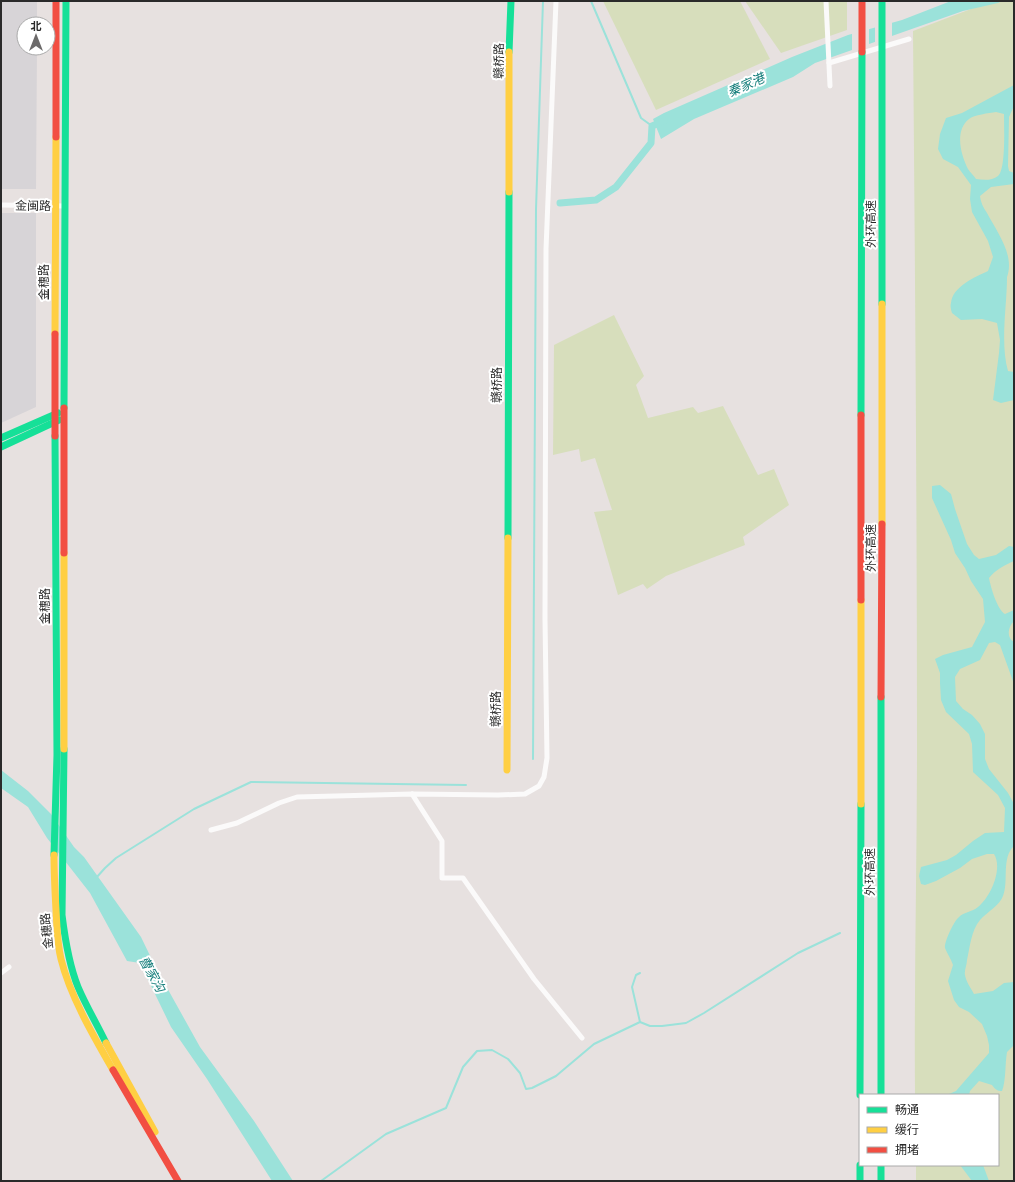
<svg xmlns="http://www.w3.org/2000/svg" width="1015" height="1182" viewBox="0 0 1015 1182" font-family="'Fira Sans','Noto Sans SC',sans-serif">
<rect width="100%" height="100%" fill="#e7e1e0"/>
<g fill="#d7d4d7">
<path d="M1,1H37V24H24V48H37L36,189H1Z"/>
<path d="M1,213H36V407L1,423Z"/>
</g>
<g fill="#d7debc">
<path d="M603,1H740L770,59L656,110Z"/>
<path d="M745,1H847V30L781,53Z"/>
<path d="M992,1H1014V1181H916V1165H998V1095H915C914,979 917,863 917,747C917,509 915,270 913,31Z"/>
<path d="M614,315L644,376L636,385L648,418L693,407L698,413L723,406L758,475L774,469L789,505L743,537L745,545L666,576L647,589L643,584L618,595L594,512L612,510L595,458L581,462L579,449L553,455L554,345Z"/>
</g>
<g fill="#9be2da" fill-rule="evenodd">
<path d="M951,1H1002L998,3L963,11L815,63L793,77L694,119L661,139L653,119L664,113L792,57L848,35L902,20Z"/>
<path d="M1014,85V106L1009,117L1008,166L1009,171L1014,173V184L991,187L980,196C981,203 983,207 987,213C997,232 1015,255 1007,277C1007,306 1000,343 1008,371L1014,372V400L1001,403L993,400L999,353L1000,340L997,323L982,319L961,320L952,313C951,310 950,306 951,303C952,287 975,277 988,271L993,257L988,241L972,212L970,199L971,185L958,167L943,159L938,149L940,134L946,118L962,113ZM996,112L1004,114C1004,126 1006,170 998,176C992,181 983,180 976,179C974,176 970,172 968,169C961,155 954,131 969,119C974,115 989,113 996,112Z"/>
<path d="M940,485L951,494L955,509L967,544L974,555L979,559L996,555L1009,546L1014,547V561C1005,565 995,570 989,578C991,588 997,609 1005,614L1014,610V621C1008,627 1006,637 1014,642V684L1000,645L995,642L989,643L980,660L960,669L955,677L956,701L963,709L972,715L980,724L985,734V759L989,769L1008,793L1014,804V846C1001,858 1009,881 1003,896C1000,905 987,912 980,920C971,931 970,947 967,960C967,965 964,971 965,975C966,982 971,988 974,994L993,991L1004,983L1014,982V1045L1007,1052C1005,1063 1006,1081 1002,1091C997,1091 995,1089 992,1085L979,1081L970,1091L969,1095H942L944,1094H949L956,1091L989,1053V1045L987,1036L982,1024L969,1012L959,1007L954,1000L948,981L953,965C951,959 947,953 945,948C944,942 954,921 959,917C964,912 972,912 978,907C991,897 1003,868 994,854H987L972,859L960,868L936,881L925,885L921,884L919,876L921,867L947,860L956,855L973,841L985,833L1004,832L1005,808L998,795L973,772L972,744L969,734L946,712L941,700L940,683V673L935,659L943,655L972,647L985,622L983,599L971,581L965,568L955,553L951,540L932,498V486Z"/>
<path d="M1,770L28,791L51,814L74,847L84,857L141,937L156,968L200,1047L254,1121L293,1181H272L207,1079L171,1027L140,963L127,961L90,893L47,838L28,807L1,788Z"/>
<path d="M960,1165H983L989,1181H972Z"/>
</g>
<g fill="#e7e1e0">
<path d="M892,20V38L875,44V25Z"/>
<path d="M869,27V45L852,51V32Z"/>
</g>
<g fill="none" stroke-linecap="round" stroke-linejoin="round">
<g stroke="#9be2da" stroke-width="2">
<path d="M591,1L641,118L652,126"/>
<path d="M533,759L536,209L543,1"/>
<path d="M96,878L105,868L116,858L194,809L251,782L466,785"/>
<path d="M640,1022L650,1026H662L686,1023L704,1013L798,953L840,933"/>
<path d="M321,1181L386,1134L446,1108L463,1067L477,1051L492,1050L508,1059L520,1073L526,1089L532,1088L556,1076L594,1044L640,1022L632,987L636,975L640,973"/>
</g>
<path stroke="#9be2da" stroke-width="7" d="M560,203L596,200L616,187L651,143L652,126L664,121"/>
<g stroke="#fbfafa" stroke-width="5">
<path d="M826,1L830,86"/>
<path d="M829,63L909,39"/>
<path d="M1,205L65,206"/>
<path d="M412,794L442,841V878H463L534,979L582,1038"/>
<path d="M211,830L237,823L279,803L297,797L412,794L498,795L525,794L539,786L544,777L547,758L545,619L546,249L556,1"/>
<path d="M1,973L9,967"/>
</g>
<g stroke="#16e098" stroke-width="7">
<path d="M509,52L511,1"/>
<path d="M882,304V1"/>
<path d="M64,408L66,1"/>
<path d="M861,415L862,52"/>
<path d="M1,438L58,413"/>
<path d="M1,447L59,420"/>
<path d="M508,538L509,192"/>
<path d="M64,749L62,915C65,939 69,965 78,987C86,1006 97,1024 106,1043"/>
<path d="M54,855L57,755L55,436"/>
<path d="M860,1095L861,804"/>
<path d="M881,1095V697"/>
<path d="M860,1165V1181"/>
<path d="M881,1165V1181"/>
</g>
<g stroke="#ffcf43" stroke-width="7">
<path d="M509,192V52"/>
<path d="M55,334L56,137"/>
<path d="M882,524V304"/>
<path d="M64,553V749"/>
<path d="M507,770L508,538"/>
<path d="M861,804V600"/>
<path d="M54,855C54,873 55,892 56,910C57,926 57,943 61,959C70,996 94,1037 113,1070"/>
<path d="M106,1043L155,1132"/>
</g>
<g stroke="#f24e42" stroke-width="7">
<path d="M862,52V1"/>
<path d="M56,137V1"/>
<path d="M55,436V334"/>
<path d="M64,553V408"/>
<path d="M861,600V415"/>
<path d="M881,697L882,524"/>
<path d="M113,1070L178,1181"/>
</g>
</g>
<g text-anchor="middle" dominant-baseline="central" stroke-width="4" stroke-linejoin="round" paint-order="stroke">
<g font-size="12" fill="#2a2a2a" stroke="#fff">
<text transform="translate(499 61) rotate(-89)">赣桥路</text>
<text transform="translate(33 206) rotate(1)">金闽路</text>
<text transform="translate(871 224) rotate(-90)">外环高速</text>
<text transform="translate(44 282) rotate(-90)">金穗路</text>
<text transform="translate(497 385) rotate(-90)">赣桥路</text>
<text transform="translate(871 548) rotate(-90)">外环高速</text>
<text transform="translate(45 606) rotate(-90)">金穗路</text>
<text transform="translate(496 709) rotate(-90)">赣桥路</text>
<text transform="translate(870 872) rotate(-90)">外环高速</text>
<text transform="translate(47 931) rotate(-96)">金穗路</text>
</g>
<g font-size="13" font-style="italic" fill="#1a817e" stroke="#fff">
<text transform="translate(746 85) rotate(-24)">秦家港</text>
<text transform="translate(152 974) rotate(61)">曹家沟</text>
</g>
</g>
<rect width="1015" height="1182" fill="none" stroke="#2a2a2a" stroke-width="4"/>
<rect x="859" y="1094" width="140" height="72" fill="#ffffff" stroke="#aaaaaa"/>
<rect x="867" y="1107" width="20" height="6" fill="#16e098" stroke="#aaaaaa"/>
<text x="895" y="1114" font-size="12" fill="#2a2a2a">畅通</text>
<rect x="867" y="1127" width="20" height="6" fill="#ffcf43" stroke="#aaaaaa"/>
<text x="895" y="1134" font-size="12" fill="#2a2a2a">缓行</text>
<rect x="867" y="1147" width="20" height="6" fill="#f24e42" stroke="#aaaaaa"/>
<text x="895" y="1154" font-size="12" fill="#2a2a2a">拥堵</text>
<g transform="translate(36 36)"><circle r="19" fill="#ffffff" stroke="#aaaaaa"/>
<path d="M0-3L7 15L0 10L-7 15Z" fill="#6c6a6a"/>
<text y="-6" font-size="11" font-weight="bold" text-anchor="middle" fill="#2a2a2a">北</text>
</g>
</svg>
